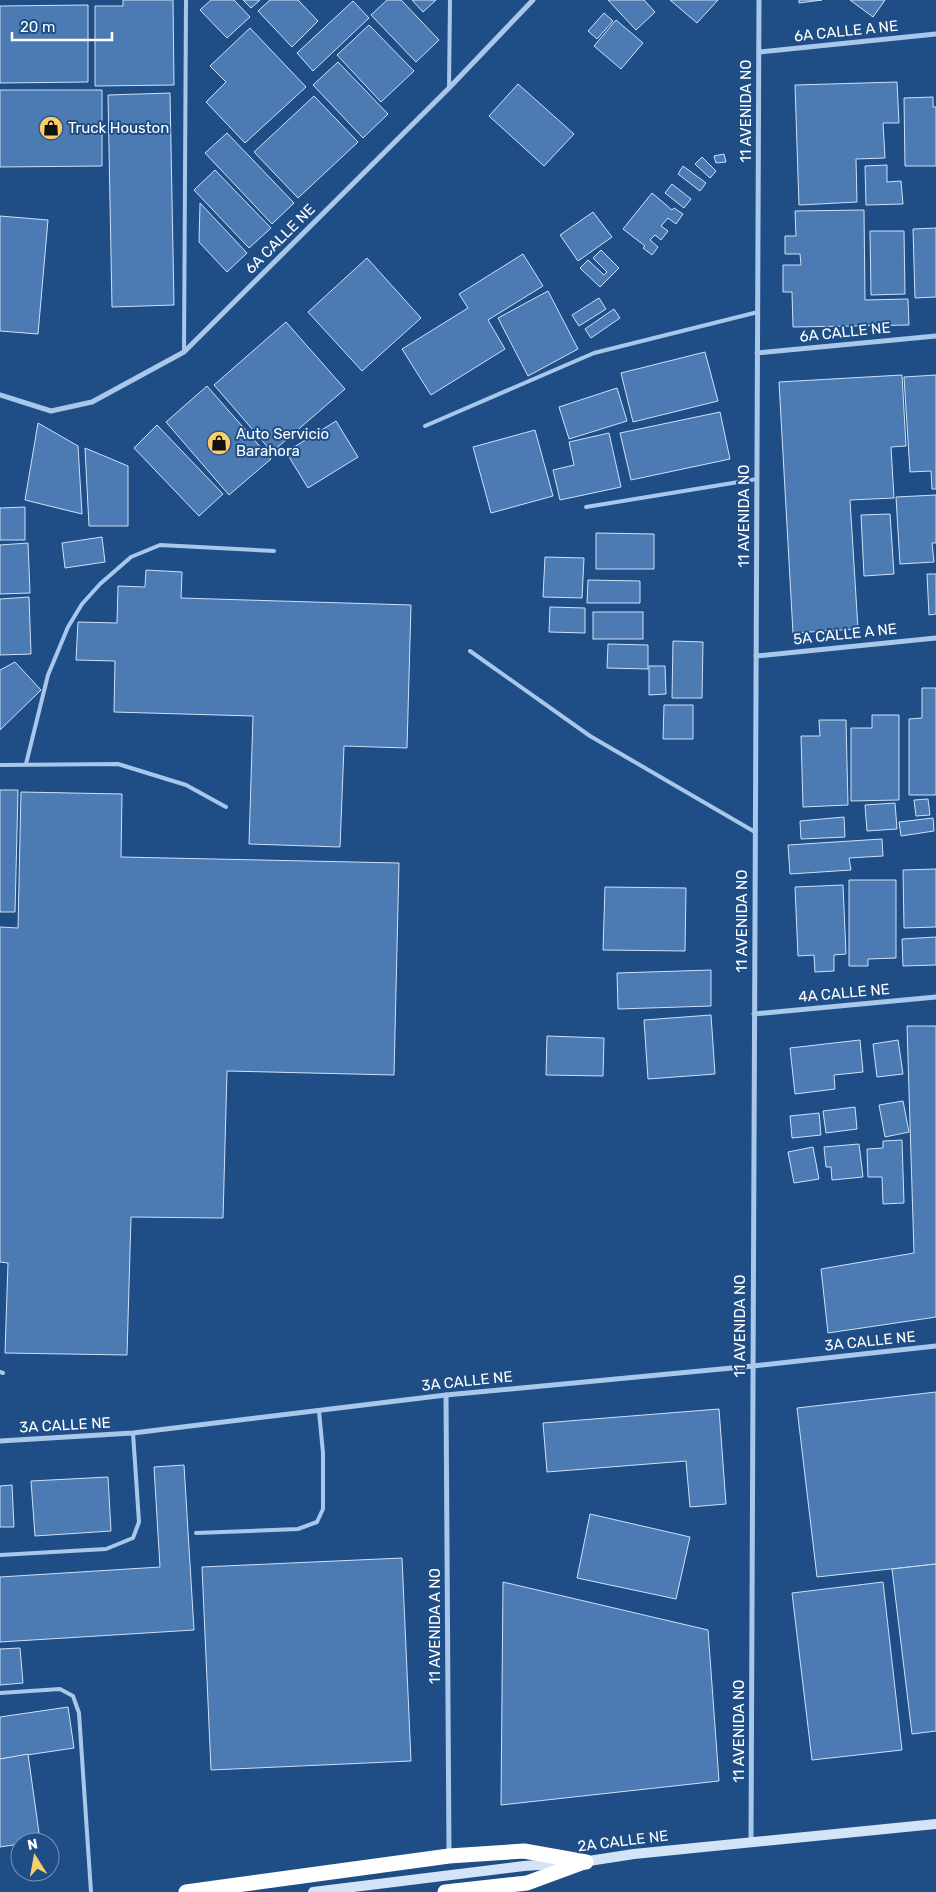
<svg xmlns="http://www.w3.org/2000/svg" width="936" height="1892" viewBox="0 0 936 1892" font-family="Rubik,sans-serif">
<rect width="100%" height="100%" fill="#1f4e87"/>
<g fill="#4b7bb2" stroke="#cde1f8">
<path d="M123,0H173L174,85L95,86V6H123Z"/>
<path d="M211,0H234L250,17L227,38L200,10Z"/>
<path d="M243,0H260L251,8Z"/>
<path d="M270,0H298L318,21L292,47L258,11Z"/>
<path d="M387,0H401L439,40L416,62L371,15Z"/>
<path d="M412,0H436L423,12Z"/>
<path d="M608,0H644L655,12L636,30Z"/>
<path d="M670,0H718L697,23Z"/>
<path d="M799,0H822L799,3Z"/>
<path d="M850,0H885L873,17Z"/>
<path d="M353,1L369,18L313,71L297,53Z"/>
<path d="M88,5V82L0,83V6Z"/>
<path d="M604,13L613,21L597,39L588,31Z"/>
<path d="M616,20L643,43L621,69L594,46Z"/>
<path d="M369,25L414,71L381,102L337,55Z"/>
<path d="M250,28L306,87L245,143L206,102L226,82L210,66Z"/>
<path d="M338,62L388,114L363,138L313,85Z"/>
<path d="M897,82L899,123H883L885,158L856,159L857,202L799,205L795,85Z"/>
<path d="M518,84L574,134L544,166L489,116Z"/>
<path d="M0,90H102V166L0,167Z"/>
<path d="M170,93L174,305L112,307L108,95Z"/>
<path d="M314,96L358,142L298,198L254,152Z"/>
<path d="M933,97V107H936V166H905L904,98Z"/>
<path d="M227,133L294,203L272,224L205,153Z"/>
<path d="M724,154L726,162L716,163L714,156Z"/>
<path d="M702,157L716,171L710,178L695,164Z"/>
<path d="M887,165V182L901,181L903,204L866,205L865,166Z"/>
<path d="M683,166L706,183L700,191L678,174Z"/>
<path d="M215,170L271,228L249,248L194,190Z"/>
<path d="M672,184L691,199L684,208L665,193Z"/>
<path d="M652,193L672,210L674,208L683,214L676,224L668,218L661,226L668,231L661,240L655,235L650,240L658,247L652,255L643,248L645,246L623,229Z"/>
<path d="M200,203L247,253L227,272L199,242Z"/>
<path d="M864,210L865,300L908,299L909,325L793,327L792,292H783V265H801L800,254H785V236H796L795,211Z"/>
<path d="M593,212L612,237L578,261L560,235Z"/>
<path d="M0,216L48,220L38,334L0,331Z"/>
<path d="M936,228V297L915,298L913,229Z"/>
<path d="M870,231H904L905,294L871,295Z"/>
<path d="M601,250L619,268L600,287L580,268L588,260L604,275L607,272L593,258Z"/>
<path d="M523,254L543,286L488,320L505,349L431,395L402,349L468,308L459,294Z"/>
<path d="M367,258L421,318L362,371L308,312Z"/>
<path d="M548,291L578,349L528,376L498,318Z"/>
<path d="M599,298L606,309L579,326L572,315Z"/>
<path d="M614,309L620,318L591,338L585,329Z"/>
<path d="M286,322L345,389L272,452L214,385Z"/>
<path d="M705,352L718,401L633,422L621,373Z"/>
<path d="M902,375L906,446L891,447L894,498L850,500L858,629L793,633L779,382Z"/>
<path d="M936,375V489H932L931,471L910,472L904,377Z"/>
<path d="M207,386L271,459L229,495L166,422Z"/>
<path d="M617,388L627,421L569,439L559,407Z"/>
<path d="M720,412L730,459L631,480L620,433Z"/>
<path d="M336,421L358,457L308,488L286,452Z"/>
<path d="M38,423L78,446L82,514L25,500Z"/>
<path d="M157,425L223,494L199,516L134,448Z"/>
<path d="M535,430L553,496L491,513L473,447Z"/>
<path d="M609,433L621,487L560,500L553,470L574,465L569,442Z"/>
<path d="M85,448L128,466V526H89Z"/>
<path d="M936,495V543H932L934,562L900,564L896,497Z"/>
<path d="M25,507V540H0V508Z"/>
<path d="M890,514L894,574L864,576L861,515Z"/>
<path d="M596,533L654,534V569H596Z"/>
<path d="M102,537L105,562L65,568L62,543Z"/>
<path d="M28,543L30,593L0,594V545Z"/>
<path d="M545,557L584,558L582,598L543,597Z"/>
<path d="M146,570L182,572L181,598L411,605L407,748L344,746L340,847L249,844L253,716L114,712L115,661L76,660L78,622L117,623L118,586L145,587Z"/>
<path d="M927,574H936V614L929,615Z"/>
<path d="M588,580L640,581V603H587Z"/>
<path d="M29,597L31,654L0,655V599Z"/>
<path d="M550,607L585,608V633L549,632Z"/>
<rect x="593" y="612" width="50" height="27"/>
<path d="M673,641L703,642L702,698H672Z"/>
<path d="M608,644L648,645V669L607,668Z"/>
<path d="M15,662L41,690L0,730V670Z"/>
<path d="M649,666H665L666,694L649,695Z"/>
<path d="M922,688H936V795H909V719L922,718Z"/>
<path d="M664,705H693V739H663Z"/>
<path d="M872,715H899V800L851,801V728H872Z"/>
<path d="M819,720H846L848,805L803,807L801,736H820Z"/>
<path d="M0,790H18L15,912H0Z"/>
<path d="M21,792L122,794L121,857L399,863L394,1075L227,1071L223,1218L131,1217L127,1355L5,1353L8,1263L0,1262V927L18,928Z"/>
<path d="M928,799L930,815L916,816L914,800Z"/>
<path d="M895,803L897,829L867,831L865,805Z"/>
<path d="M844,817L845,837L801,839L800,821Z"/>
<path d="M933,818L934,831L901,836L899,822Z"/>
<path d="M882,839L883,856L849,858L851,870L790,874L788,845Z"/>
<path d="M936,869V927L904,928L903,870Z"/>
<path d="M849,880H896V958L868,959V966H849Z"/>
<path d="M843,885L846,954L834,955V971L815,972L814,955L798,956L795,887Z"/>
<path d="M605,887L686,888L685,951L603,950Z"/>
<path d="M936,937V965L903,966L902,939Z"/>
<path d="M711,970V1006L618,1009L617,973Z"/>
<path d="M711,1015L715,1074L648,1079L644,1020Z"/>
<path d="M907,1026H936V1317L828,1333L821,1269L914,1253Z"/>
<path d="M547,1036L604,1038L603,1076L546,1075Z"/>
<path d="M860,1040L863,1072L834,1075L835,1089L795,1094L790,1048Z"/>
<path d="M898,1040L903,1074L877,1077L873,1044Z"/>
<path d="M903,1101L909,1132L885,1137L879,1105Z"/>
<path d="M855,1107L857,1129L826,1133L823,1111Z"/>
<path d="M819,1113L821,1135L792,1138L790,1116Z"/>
<path d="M902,1140L904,1203L883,1204L882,1177H868L867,1149L883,1148V1141Z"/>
<path d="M859,1144L863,1177L832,1180L831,1167H826L824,1147Z"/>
<path d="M813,1147L819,1179L794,1183L788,1152Z"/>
<path d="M936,1392V1564L817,1577L797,1408Z"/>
<path d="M719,1409L726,1504L690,1507L686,1461L547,1472L543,1423Z"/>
<path d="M184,1465L194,1630L0,1642V1577L160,1567L154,1467Z"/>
<path d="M108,1477L111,1531L35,1536L31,1481Z"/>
<path d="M12,1485L14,1527H0V1486Z"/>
<path d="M590,1514L690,1537L676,1599L577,1578Z"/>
<path d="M402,1558L411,1761L211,1770L202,1567Z"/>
<path d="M936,1564V1731L912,1734L892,1569Z"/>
<path d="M503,1582L708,1630L719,1781L501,1805Z"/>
<path d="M883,1582L902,1750L812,1760L792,1593Z"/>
<path d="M20,1648L23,1683L0,1685V1649Z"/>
<path d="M68,1707L74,1748L0,1759V1717Z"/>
<path d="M28,1754L40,1840L20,1842V1844L0,1847V1759Z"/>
</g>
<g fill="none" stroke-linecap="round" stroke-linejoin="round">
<g stroke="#a8c7eb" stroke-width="4">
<path d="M449,88L450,0"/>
<path d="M184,352L186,0"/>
<path d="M425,426L594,353L758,312"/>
<path d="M586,507L757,479"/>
<path d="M470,651L590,736L755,832"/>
<path d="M26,764L48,675L68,627L82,604L100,584L131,557L160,545L274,551"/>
<path d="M0,765L118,764L186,785L226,807"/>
<path d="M0,1372L3,1373"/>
<path d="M196,1533L298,1529L317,1522L323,1509V1453L319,1411"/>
<path d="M0,1555L106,1549L133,1538L139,1522L133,1433"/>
<path d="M0,1693L60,1689L73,1696L79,1713L91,1892"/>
</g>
<g stroke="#a8c7eb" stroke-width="5">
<path d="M759,52L936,34"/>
<path d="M757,353L936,336"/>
<path d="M0,395L51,411L92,402L184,352L449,88L533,0"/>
<path d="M756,656L936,638"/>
<path d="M754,1014L936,997"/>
<path d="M446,1395L449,1853"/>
<path d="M0,1441L133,1433L446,1395L753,1366L936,1346"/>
<path d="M751,1842L759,0"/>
</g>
<g stroke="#d4e4f8" stroke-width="10">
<path d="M582,1862L634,1854L936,1824"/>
<path d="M313,1892L524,1866L567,1863"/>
</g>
<g stroke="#fff" stroke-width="15">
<path d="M186,1892L449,1856L524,1851L586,1862"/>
<path d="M445,1892L527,1883L584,1862"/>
</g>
</g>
<defs>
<g id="shop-disc" transform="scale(1.25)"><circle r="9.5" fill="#f9cd68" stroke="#1f4e87"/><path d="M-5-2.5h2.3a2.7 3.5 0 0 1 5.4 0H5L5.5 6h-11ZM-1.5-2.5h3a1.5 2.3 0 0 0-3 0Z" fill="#111"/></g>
</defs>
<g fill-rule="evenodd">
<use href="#shop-disc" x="51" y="128"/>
<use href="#shop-disc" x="219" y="443"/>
</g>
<g text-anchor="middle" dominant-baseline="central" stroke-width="4" stroke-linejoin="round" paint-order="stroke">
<g font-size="15" fill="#fff" stroke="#1f4e87">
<text transform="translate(846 31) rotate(-6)">6A CALLE A NE</text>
<text transform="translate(746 111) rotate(-90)">11 AVENIDA NO</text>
<text transform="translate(280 239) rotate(-45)">6A CALLE NE</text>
<text transform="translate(845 332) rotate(-6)">6A CALLE NE</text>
<text transform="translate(744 516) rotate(-90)">11 AVENIDA NO</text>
<text transform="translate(845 634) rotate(-6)">5A CALLE A NE</text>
<text transform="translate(742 921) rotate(-90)">11 AVENIDA NO</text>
<text transform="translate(844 993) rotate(-5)">4A CALLE NE</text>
<text transform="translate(740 1326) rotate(-90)">11 AVENIDA NO</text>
<text transform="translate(870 1341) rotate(-6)">3A CALLE NE</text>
<text transform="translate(467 1381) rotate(-6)">3A CALLE NE</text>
<text transform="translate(65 1425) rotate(-3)">3A CALLE NE</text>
<text transform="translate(435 1626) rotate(-90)">11 AVENIDA A NO</text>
<text transform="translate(739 1731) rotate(-90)">11 AVENIDA NO</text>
<text transform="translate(623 1841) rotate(-7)">2A CALLE NE</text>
</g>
<g font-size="15" fill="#fff" stroke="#1f4e87" text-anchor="start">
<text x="68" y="128">Truck Houston</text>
<text x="236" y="434">Auto Servicio<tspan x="236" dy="17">Barahora</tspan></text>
</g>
</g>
<g transform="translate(35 1857) rotate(349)"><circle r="24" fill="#1f4e87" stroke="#7995b7"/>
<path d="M0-4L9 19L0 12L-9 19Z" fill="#f9cd68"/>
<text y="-8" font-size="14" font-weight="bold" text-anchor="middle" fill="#ffffff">N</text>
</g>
<path d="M12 32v8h100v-8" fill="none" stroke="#ffffff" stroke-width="2.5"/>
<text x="20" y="32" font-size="15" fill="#ffffff" stroke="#1f4e87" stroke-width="4" paint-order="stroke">20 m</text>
</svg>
